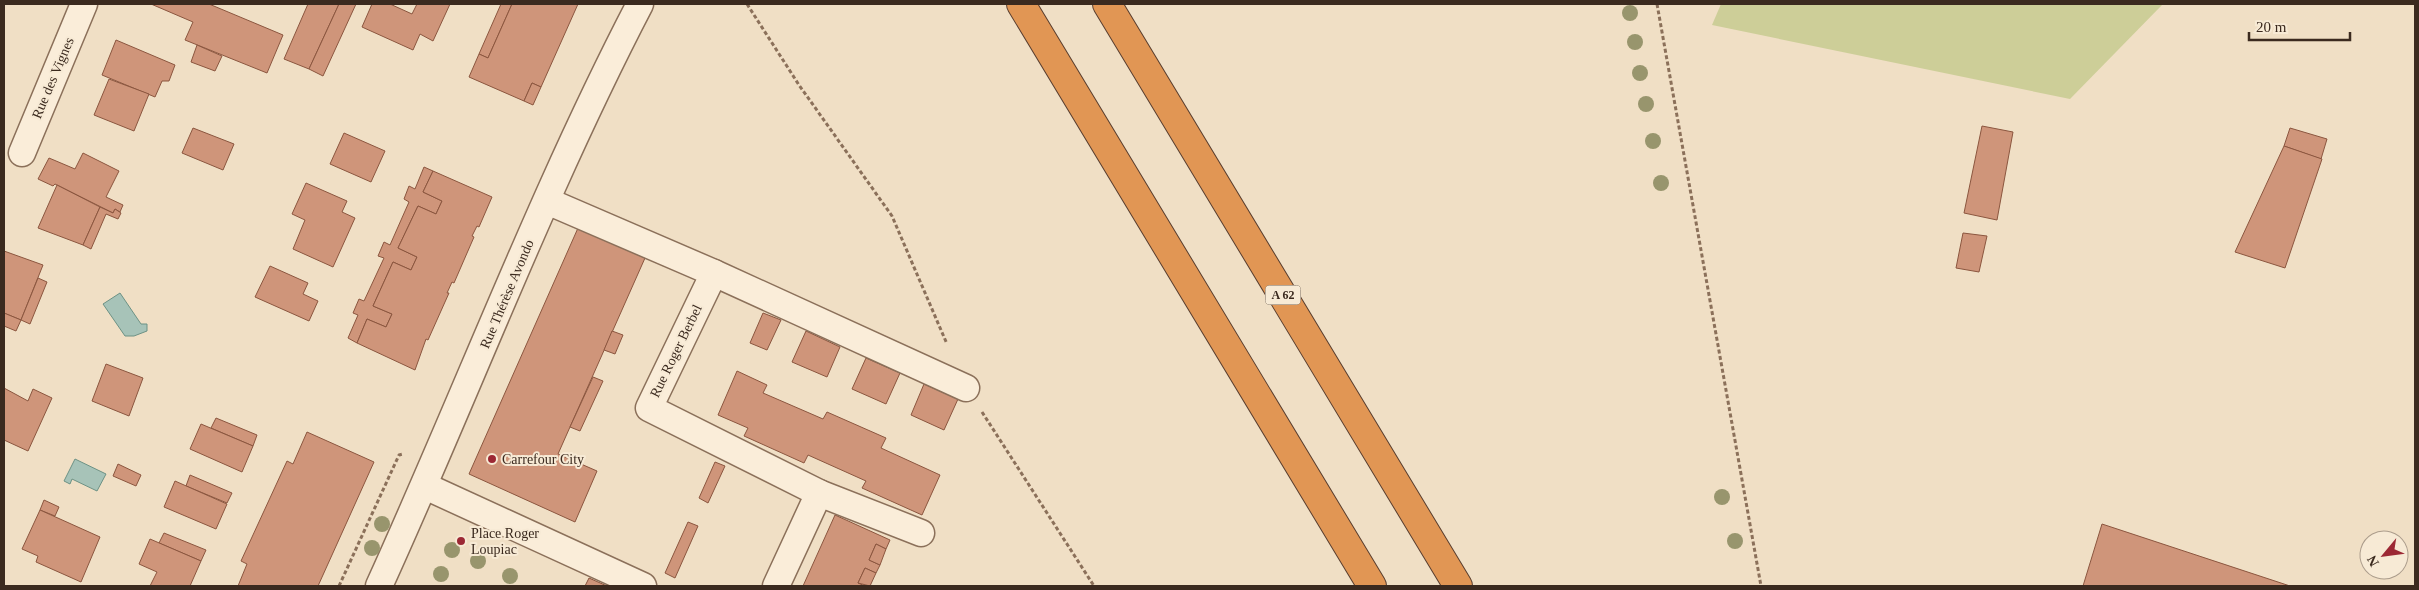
<svg xmlns="http://www.w3.org/2000/svg" width="2419" height="590" viewBox="0 0 2419 590" font-family="'Times New Roman',serif">
<rect width="100%" height="100%" fill="#f0dfc5"/>
<path fill="#cdce98" d="M1721,4H2163L2070,99L1712,25Z"/>
<g fill="#a7c3b8" stroke="#6d9285">
<path d="M120,293L141,324H147V331L134,336H125L103,304Z"/>
<path d="M75,459L106,474L97,491L72,479L70,484L64,481Z"/>
</g>
<g fill="#cf957a" stroke="#8b563f">
<path d="M151,4H209L283,35L267,73L185,40L193,22Z"/>
<path d="M308,4H339L309,69L284,59Z"/>
<path d="M339,4H356L323,76L309,69Z"/>
<path d="M372,4H390L412,14L417,4H450L433,41L420,34L413,50L362,27Z"/>
<path d="M501,4H512L488,58L479,54Z"/>
<path d="M512,4H578L541,87L532,83L524,101L469,77L479,54L488,58Z"/>
<path d="M116,40L175,65L169,81H162L155,97L102,75Z"/>
<path d="M197,45L222,56L215,71L191,62Z"/>
<path d="M109,79L149,94L134,131L94,115Z"/>
<path d="M532,83L541,87L533,105L524,101Z"/>
<path d="M1982,126L2013,132L1997,220L1964,213Z"/>
<path d="M193,128L234,144L223,170L182,153Z"/>
<path d="M2290,128L2327,139L2321,159L2284,146Z"/>
<path d="M344,133L385,151L371,182L330,164Z"/>
<path d="M2284,146L2322,159L2285,268L2235,252Z"/>
<path d="M83,153L119,171L106,197L123,205L120,212L115,209L113,213L55,184L53,186L38,179L49,158L75,169Z"/>
<path d="M424,167L433,171L423,192L442,201L436,214L418,206L398,248L417,257L411,270L393,262L373,306L392,314L386,327L367,319L357,343L348,338L358,315L353,313L359,299L364,301L384,258L378,256L384,242L390,245L409,202L404,199L409,186L415,189Z"/>
<path d="M433,171L492,197L479,227L477,226L472,236L474,237L454,283L452,282L447,293H449L428,340L426,339L415,370L357,343L367,319L386,327L392,314L373,306L393,262L411,270L417,257L398,248L418,206L436,214L442,201L423,192Z"/>
<path d="M306,183L347,201L342,212L355,218L333,267L293,249L305,220L292,214Z"/>
<path d="M57,185L100,207L83,245L38,228Z"/>
<path d="M100,207L113,213L115,209L121,213L118,219L106,214L91,249L83,245Z"/>
<path d="M578,228L645,258L558,454L597,471L575,522L469,474Z"/>
<path d="M1963,233L1987,236L1979,272L1956,268Z"/>
<path d="M4,251L43,265L21,320L4,313Z"/>
<path d="M270,266L308,283L303,294L318,301L309,321L255,297Z"/>
<path d="M38,278L47,282L30,324L21,320Z"/>
<path d="M4,313L21,320L16,331L4,326Z"/>
<path d="M763,313L781,320L767,350L750,343Z"/>
<path d="M612,331L623,335L615,354L604,350Z"/>
<path d="M806,331L840,347L827,377L792,362Z"/>
<path d="M866,358L900,373L886,404L852,389Z"/>
<path d="M106,364L143,378L129,416L92,401Z"/>
<path d="M737,371L767,385L763,393L823,419L827,412L886,438L881,448L940,475L922,515L862,488L866,481L808,455L804,463L744,436L748,428L718,415Z"/>
<path d="M593,377L603,381L580,431L570,427Z"/>
<path d="M924,384L958,399L944,430L911,415Z"/>
<path d="M4,388L28,401L33,389L52,398L28,451L4,440Z"/>
<path d="M216,418L257,435L253,446L211,428Z"/>
<path d="M201,424L253,446L242,472L190,449Z"/>
<path d="M307,432L374,462L318,586H238L247,564L241,561L287,461L293,464Z"/>
<path d="M715,462L725,466L708,503L699,498Z"/>
<path d="M118,464L141,475L136,486L113,476Z"/>
<path d="M190,475L232,493L227,503L186,486Z"/>
<path d="M175,481L227,504L216,529L164,507Z"/>
<path d="M44,500L59,507L55,516L40,510Z"/>
<path d="M40,510L100,537L81,582L36,562L38,556L22,549Z"/>
<path d="M835,515L890,540L886,549L876,544L869,560L880,565L876,573L865,568L858,583L865,586H803Z"/>
<path d="M688,522L698,526L675,578L665,573Z"/>
<path d="M2102,524L2290,586H2083Z"/>
<path d="M164,533L206,550L201,561L159,543Z"/>
<path d="M150,539L201,561L190,586H150L157,572L139,564Z"/>
<path d="M876,544L886,549L880,565L869,560Z"/>
<path d="M865,568L876,573L870,586L858,583Z"/>
<path d="M589,578L607,586H585Z"/>
</g>
<g fill="none" stroke-linecap="round" stroke-linejoin="round">
<g stroke="#8b705a" stroke-width="29">
<g id="street">
<path d="M22,153L84,4"/>
<path d="M547,201L714,273L649,408L819,493L776,586"/>
<path d="M714,273L966,388"/>
<path d="M425,486L643,586"/>
<path d="M819,493L921,533"/>
<path d="M379,586C467,393 542,192 640,4"/>
</g>
</g>
<g stroke="#593e2f" stroke-width="30">
<g id="highway">
<path d="M1021,4L1372,586"/>
<path d="M1107,4L1458,586"/>
</g>
</g>
<g stroke="#8b705a" stroke-width="3" stroke-dasharray="4 2.5" stroke-linecap="butt">
<path d="M747,4L799,85L892,216L947,344"/>
<path d="M1657,4L1761,586"/>
<path d="M982,412L1094,586"/>
<path d="M339,586L399,455L403,454"/>
</g>
<use href="#street" stroke="#faedd9" stroke-width="26"/>
<use href="#highway" stroke="#e19654" stroke-width="28"/>
</g>
<g fill="#98956d">
<circle cx="1630" cy="13" r="8"/>
<circle cx="1635" cy="42" r="8"/>
<circle cx="1640" cy="73" r="8"/>
<circle cx="1646" cy="104" r="8"/>
<circle cx="1653" cy="141" r="8"/>
<circle cx="1661" cy="183" r="8"/>
<circle cx="1722" cy="497" r="8"/>
<circle cx="382" cy="524" r="8"/>
<circle cx="1735" cy="541" r="8"/>
<circle cx="372" cy="548" r="8"/>
<circle cx="452" cy="550" r="8"/>
<circle cx="478" cy="561" r="8"/>
<circle cx="441" cy="574" r="8"/>
<circle cx="510" cy="576" r="8"/>
</g>
<g fill="#9c2834" stroke="#f7ead5" stroke-width="2">
<circle cx="492" cy="459" r="5"/>
<circle cx="461" cy="541" r="5"/>
</g>
<g text-anchor="middle" dominant-baseline="central" stroke-width="4" stroke-linejoin="round" paint-order="stroke">
<rect fill="#f7ead5" stroke="#736456" stroke-width="1" x="1265.5" y="285.5" width="35" height="19" rx="4"/>
<g font-size="12" font-weight="bold" fill="#3b2a1f">
<text x="1283" y="295">A 62</text>
</g>
<g font-size="14" fill="#3b2a1f" stroke="#f7ead5">
<text transform="translate(53 78) rotate(-67)">Rue des Vignes</text>
<text transform="translate(507 294) rotate(-67)">Rue Thérèse Avondo</text>
<text transform="translate(676 351) rotate(-64)">Rue Roger Berbel</text>
</g>
<g font-size="14" fill="#3b2a1f" stroke="#f7ead5" text-anchor="start">
<text x="502" y="459">Carrefour City</text>
<text x="471" y="533">Place Roger<tspan x="471" dy="16">Loupiac</tspan></text>
</g>
</g>
<rect width="2419" height="590" fill="none" stroke="#3b2a1f" stroke-width="10"/>
<g transform="translate(2384 555) rotate(241)"><circle r="24" fill="#f7ead5" stroke="#ac9d8c"/>
<path d="M0-4L9 19L0 12L-9 19Z" fill="#9c2834"/>
<text y="-8" font-size="14" font-weight="bold" text-anchor="middle" fill="#3b2a1f">N</text>
</g>
<path d="M2249 32v8h101v-8" fill="none" stroke="#3b2a1f" stroke-width="2.5"/>
<text x="2256" y="32" font-size="15" fill="#3b2a1f" stroke="#f7ead5" stroke-width="4" paint-order="stroke">20 m</text>
</svg>
